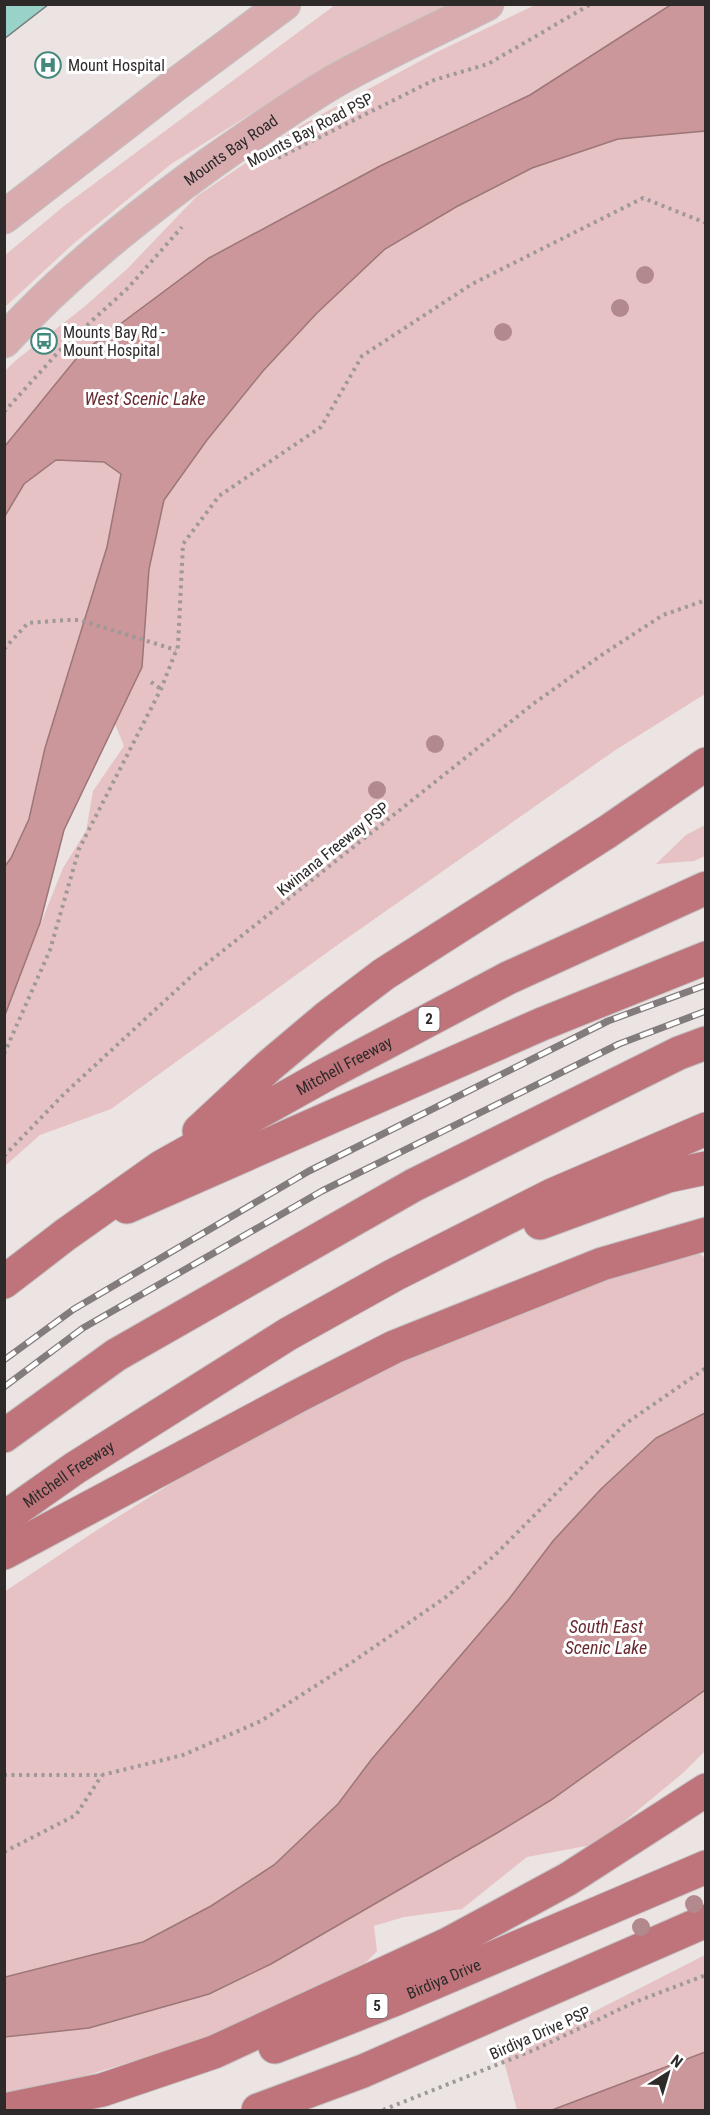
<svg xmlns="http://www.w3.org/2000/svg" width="710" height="2115" viewBox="0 0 710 2115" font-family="'Roboto Condensed',sans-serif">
<rect width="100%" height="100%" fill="#ece3e3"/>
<g fill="#e6c2c4">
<path d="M335,5H446L308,78L171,164L73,244L5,307L4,256L64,206Z"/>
<path d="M535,5H672L530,95L80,354L5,446L4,372L15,361L84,307L127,269L197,196L302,125L435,53Z"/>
<path d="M705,131V694L614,751L336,946L111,1109L40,1135L5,1166L4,1015L63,868L86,831L93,791L124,746L115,724L142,667L149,569L164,500L207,440L263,371L317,313L385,249L456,207L532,168L618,139Z"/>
<path d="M56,460L105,462L121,474L107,547L45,748L29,819L11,858L5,866L4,516L24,484Z"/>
<path d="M705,825V856L694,861L656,864L686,835Z"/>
<path d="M695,1250L705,1258V1413L656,1438L601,1489L553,1541L509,1599L371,1760L338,1804L274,1865L211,1906L143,1942L5,1977L4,1592L97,1530L239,1441L537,1295Z"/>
<path d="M705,1690V1751L683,1773L597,1844L527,1857L462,1909L404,1917L374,1926L377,1951L349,1980L177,2048L5,2100V2037L89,2028L209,1994L271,1964L497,1833L551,1800Z"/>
<path d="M705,1955V2052L552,2110H517L503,2058Z"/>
</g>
<g fill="#cb979a" stroke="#9c7678" stroke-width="1.5">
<path d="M672,4L705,5V131L618,139L532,168L456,207L385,249L317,313L263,371L207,440L164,500L149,569L142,667L64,830L40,923L5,1015V866L11,858L29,819L45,748L107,547L121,474L104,462L56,460L24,484L5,516V446L80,354L209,258L380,166L530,95Z"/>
<path d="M705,1413V1690L551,1800L497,1833L271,1964L209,1994L89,2028L5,2037V1977L143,1942L211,1906L274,1865L338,1804L371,1760L509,1599L553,1541L601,1489L656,1438Z"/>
<path d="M705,2052V2110H552Z"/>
</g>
<path fill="#98d2c8" stroke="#747c7a" stroke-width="1.5" d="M4,4H49L4,39Z"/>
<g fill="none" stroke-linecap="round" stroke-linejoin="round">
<g stroke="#c4c3c3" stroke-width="35">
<g id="major">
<path d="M4,217L175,85L284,4"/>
<path id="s1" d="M4,341C65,274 138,216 211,163C251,135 291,107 333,82C382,54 436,30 487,4"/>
</g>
</g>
<g stroke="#c4c3c3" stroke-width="35">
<g id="highway">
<path d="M199,1131L269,1066L326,1018L384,974L607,832L706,764"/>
<path d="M127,1207L542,1024L706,958"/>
<path d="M540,1223L668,1176L706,1168"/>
<path id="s2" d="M4,1282L65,1235L161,1167L327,1074L508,978L706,888"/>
<path d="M4,1436L116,1355L414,1185L679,1053L706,1043"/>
<path id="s3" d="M4,1518L75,1468L288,1334L394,1275L552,1195L706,1129"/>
<path d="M4,1553L300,1395L394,1347L602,1264L706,1234"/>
<path id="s4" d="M275,2047L391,2001L706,1867"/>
<path d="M4,2110L102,2090L214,2052L448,1944L568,1879L706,1790"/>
<path d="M258,2110L363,2071L706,1921"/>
</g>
</g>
<g stroke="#9f9898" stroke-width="4" stroke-dasharray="3 4.5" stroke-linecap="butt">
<path d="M278,158L434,80L488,64L591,4"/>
<path d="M4,412L62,348L128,288L182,227"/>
<path d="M4,649L28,623L66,620H80L176,650"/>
<path d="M151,682L161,689"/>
<path d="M4,1054L50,950L79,849L161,689L178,646L183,544L219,496L321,427L362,356L472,284L643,198L706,223"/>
<path d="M4,1156L65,1093L195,973L533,704L603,654L663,615L706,600"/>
<path d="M4,1775H102L183,1755L261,1721L354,1661L446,1597L495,1555L625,1424L706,1368"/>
<path d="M4,1852L76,1815L102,1775"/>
<path d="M383,2110L534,2050L635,2002L706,1975"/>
</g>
<use href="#major" stroke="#d8acaf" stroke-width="33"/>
<use href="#highway" stroke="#be747a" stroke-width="33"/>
<g stroke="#837c7c" stroke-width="7">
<g id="rail">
<path d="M4,1360L74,1309L309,1171L608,1021L706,985"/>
<path d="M4,1387L83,1328L322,1191L619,1044L706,1011"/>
</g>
</g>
<use href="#rail" stroke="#fff" stroke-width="4.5" stroke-dasharray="14" stroke-linecap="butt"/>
</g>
<g fill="#b2898d">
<circle cx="645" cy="275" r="9"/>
<circle cx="620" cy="308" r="9"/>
<circle cx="503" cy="332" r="9"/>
<circle cx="435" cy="744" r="9"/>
<circle cx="377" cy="790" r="9"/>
<circle cx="694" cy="1904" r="9"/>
<circle cx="641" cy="1927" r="9"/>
</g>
<defs>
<g id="hospital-ring" transform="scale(1.35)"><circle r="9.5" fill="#fff" stroke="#43887d" stroke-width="1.5"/><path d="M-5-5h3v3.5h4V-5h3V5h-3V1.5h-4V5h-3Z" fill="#43887d"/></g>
<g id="bus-ring" transform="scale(1.35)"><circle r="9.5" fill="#fff" stroke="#43887d" stroke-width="1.5"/><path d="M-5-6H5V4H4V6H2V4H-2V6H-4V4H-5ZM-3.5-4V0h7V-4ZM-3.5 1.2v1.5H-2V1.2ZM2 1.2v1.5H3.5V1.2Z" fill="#43887d"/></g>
</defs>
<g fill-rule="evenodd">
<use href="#hospital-ring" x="48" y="65"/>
<use href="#bus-ring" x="44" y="341"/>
</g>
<g text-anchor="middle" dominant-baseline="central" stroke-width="6" stroke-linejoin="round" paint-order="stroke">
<g fill="#fff" stroke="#6d6a6a" stroke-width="1.5">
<rect x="418.5" y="1007" width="21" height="24" rx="4.5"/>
<rect x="366.5" y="1994" width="21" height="24" rx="4.5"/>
</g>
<g font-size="15" font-weight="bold" fill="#2e2a2a">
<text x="429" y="1019">2</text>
<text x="377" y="2006">5</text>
</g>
<g font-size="16" fill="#2e2a2a" stroke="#fff" text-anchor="start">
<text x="68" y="65">Mount Hospital</text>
<text x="63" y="332">Mounts Bay Rd -<tspan x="63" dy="18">Mount Hospital</tspan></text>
</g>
<g font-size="16" fill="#2e2a2a" stroke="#fff">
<text transform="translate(310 130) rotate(-28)">Mounts Bay Road PSP</text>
<text stroke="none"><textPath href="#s1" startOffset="297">Mounts Bay Road</textPath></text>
<text transform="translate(333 849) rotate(-39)">Kwinana Freeway PSP</text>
<text stroke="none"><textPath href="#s2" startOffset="404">Mitchell Freeway</textPath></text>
<text stroke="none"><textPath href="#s3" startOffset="78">Mitchell Freeway</textPath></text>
<text stroke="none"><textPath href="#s4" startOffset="182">Birdiya Drive</textPath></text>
<text transform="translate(540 2033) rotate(-24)">Birdiya Drive PSP</text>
</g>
<g font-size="18" font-style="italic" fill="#692931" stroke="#fff">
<text x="145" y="398">West Scenic Lake</text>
<text x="606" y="1626">South East<tspan x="606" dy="21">Scenic Lake</tspan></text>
</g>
</g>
<rect width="710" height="2115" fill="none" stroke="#2e2a2a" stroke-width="12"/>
<g transform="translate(668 2073) rotate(37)" stroke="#ffffff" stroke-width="4.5" paint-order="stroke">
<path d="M0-4.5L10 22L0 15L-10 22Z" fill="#2e2a2a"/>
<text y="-9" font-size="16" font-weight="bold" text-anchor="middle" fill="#2e2a2a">N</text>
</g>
</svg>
